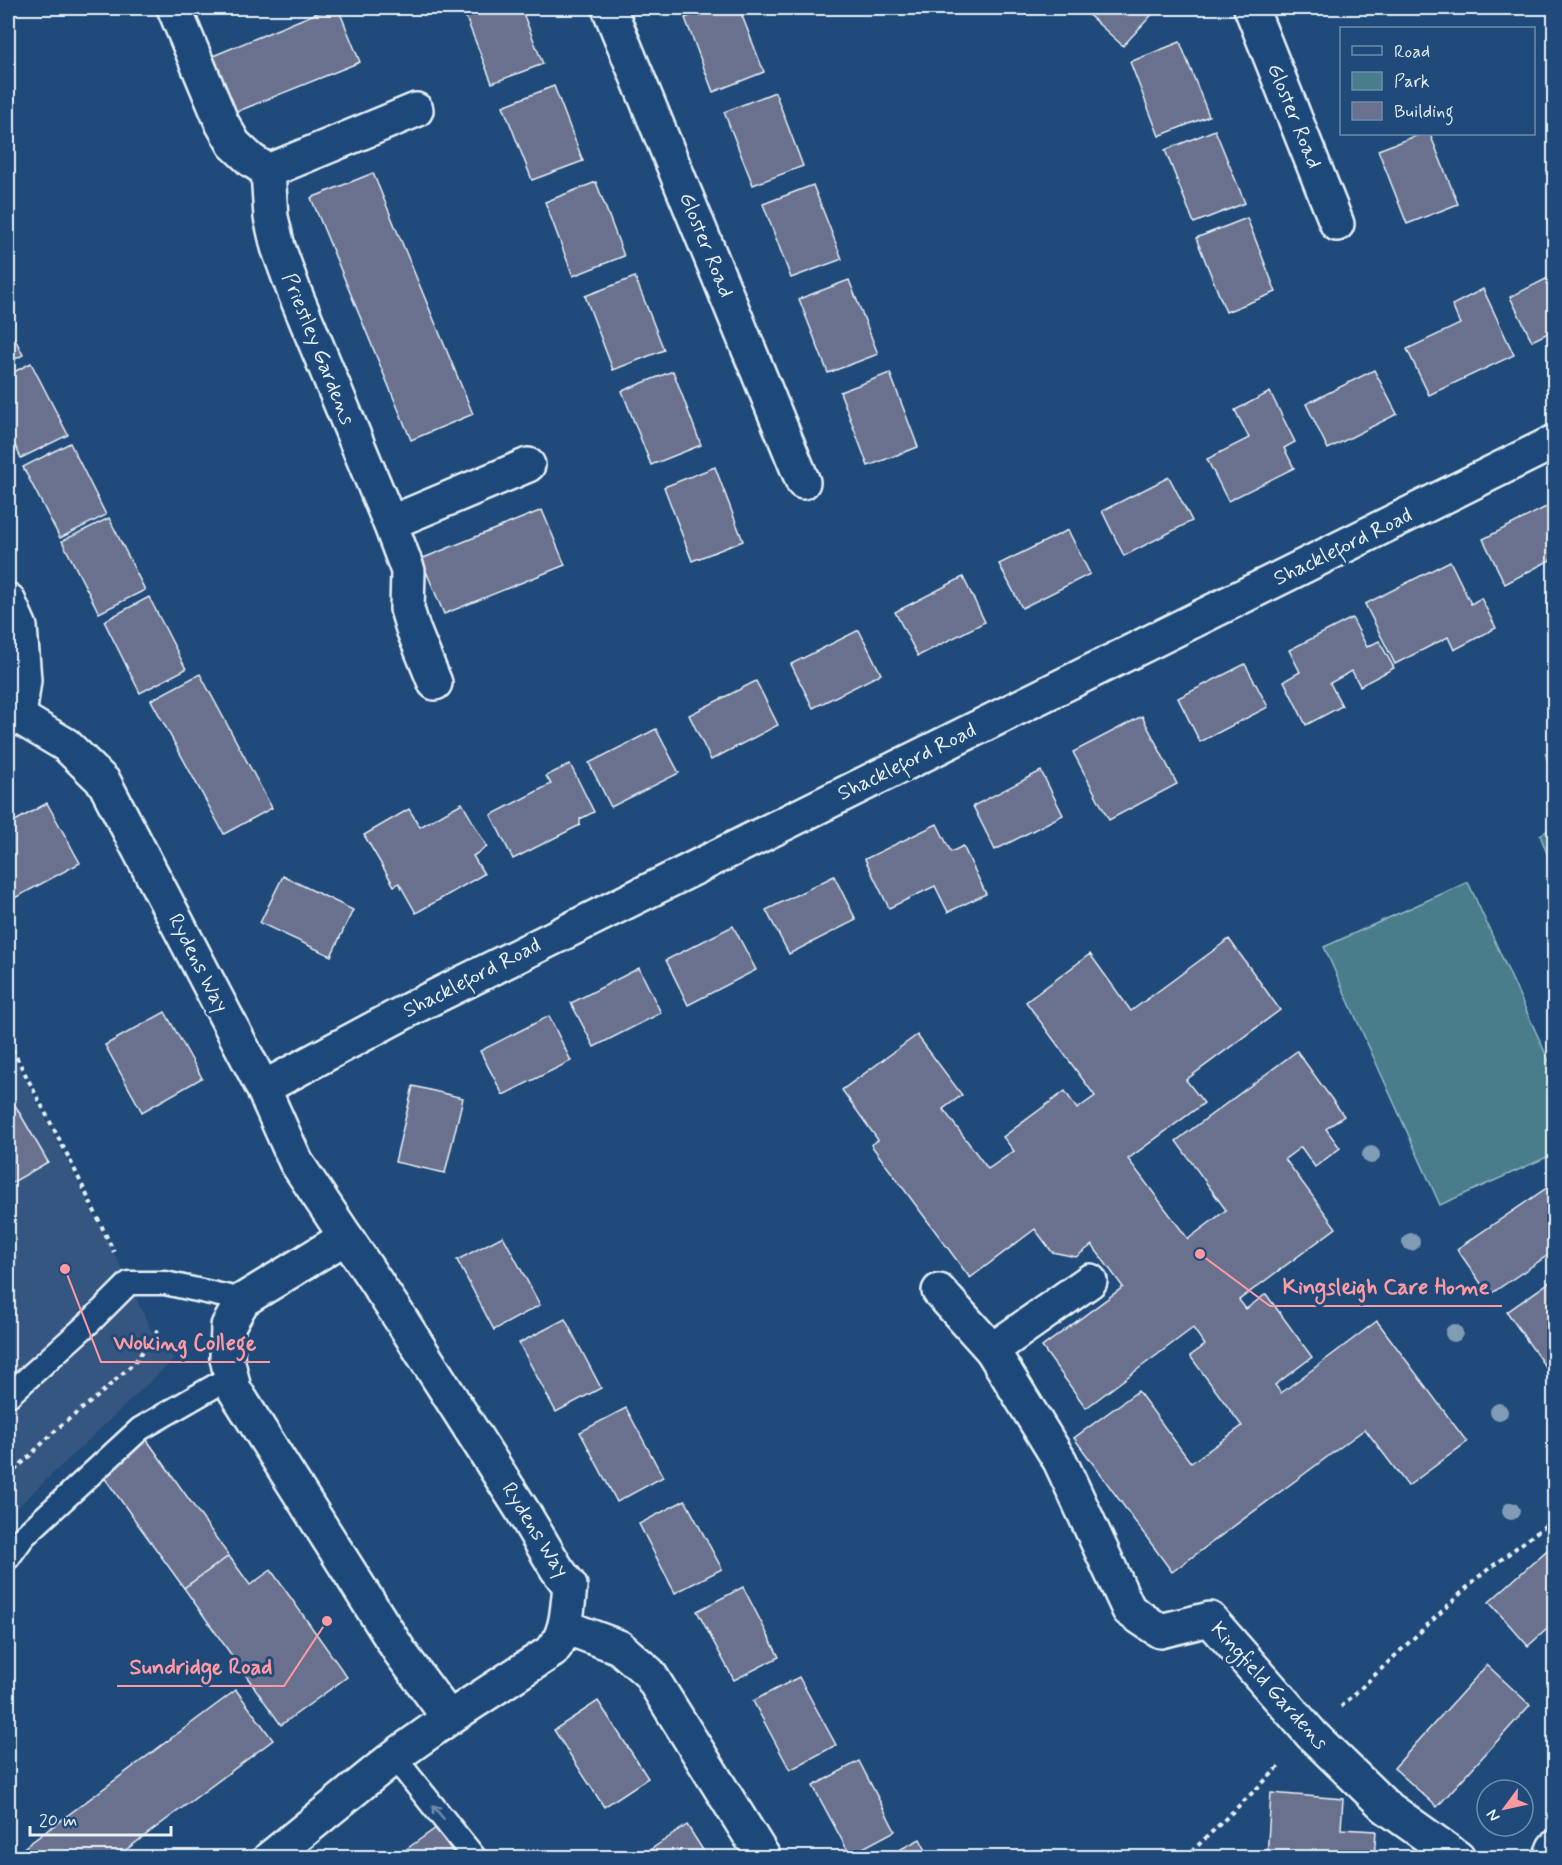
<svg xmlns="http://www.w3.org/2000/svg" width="1562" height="1865" viewBox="0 0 1562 1865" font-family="Mynerve,sans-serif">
<rect width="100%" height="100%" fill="#1f4a7a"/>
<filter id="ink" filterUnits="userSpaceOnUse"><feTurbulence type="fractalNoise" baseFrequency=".0167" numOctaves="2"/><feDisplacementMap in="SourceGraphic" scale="12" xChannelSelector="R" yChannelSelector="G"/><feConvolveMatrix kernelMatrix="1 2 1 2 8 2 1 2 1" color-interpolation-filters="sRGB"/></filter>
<g filter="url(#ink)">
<path fill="#365680" d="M8,1045L129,1283L153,1334L174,1359L8,1516Z"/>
<g fill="#487d8c" stroke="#98b7c2" stroke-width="1.5">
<path d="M1554,750V780L1545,753Z"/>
<path d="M1554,826V872L1540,835Z"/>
<path d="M1468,882L1554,1072V1154L1440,1205L1324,947Z"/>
</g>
<g fill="#6a718e" stroke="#e8f1f8" stroke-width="1.5">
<path d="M329,8H338L360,62L236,112L213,56Z"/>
<path d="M469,8H521L543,64L492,83L463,10Z"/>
<path d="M710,8H739L764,72L713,92L685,18Z"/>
<path d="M1081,8H1158L1123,46Z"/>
<path d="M1180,42L1209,116L1159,136L1130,62Z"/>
<path d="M554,86L583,161L532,180L503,106Z"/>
<path d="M775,92L803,166L753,185L724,112Z"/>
<path d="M1215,130L1245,203L1194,223L1165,150Z"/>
<path d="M1421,134H1430L1458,204L1407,224L1378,150Z"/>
<path d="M373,173L473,414L411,440L311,198Z"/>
<path d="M596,182L624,256L573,276L545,202Z"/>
<path d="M813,185L842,259L791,278L763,204Z"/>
<path d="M1247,218L1276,292L1226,312L1196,238Z"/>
<path d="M1554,275V330L1532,341L1510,297Z"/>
<path d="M635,277L664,350L613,370L585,296Z"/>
<path d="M849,280L878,354L828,373L799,299Z"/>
<path d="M1483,289L1514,355L1429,395L1407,349L1460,324L1452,305Z"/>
<path d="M8,325L23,355L8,363Z"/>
<path d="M31,363L68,435L21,458L8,431V375Z"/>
<path d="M1374,370L1397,414L1328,449L1306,404Z"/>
<path d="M673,371L701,445L651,465L622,391Z"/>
<path d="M890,373L918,447L868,466L840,392Z"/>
<path d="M1270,392L1295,442L1284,448L1294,468L1228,501L1207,459L1249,438L1235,410Z"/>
<path d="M70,443L106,515L60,538L23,467Z"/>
<path d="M715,467L743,541L692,561L664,487Z"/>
<path d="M1169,477L1192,521L1124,556L1102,511Z"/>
<path d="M1550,505L1554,514V558L1505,584L1483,539Z"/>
<path d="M542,510L565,565L444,614L421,559Z"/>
<path d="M109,518L145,590L99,613L62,541Z"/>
<path d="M1068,530L1090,574L1022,608L999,564Z"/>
<path d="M1450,561L1471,604L1481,598L1496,628L1454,650L1448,637L1395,664L1365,604Z"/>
<path d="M963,577L985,622L918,656L895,612Z"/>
<path d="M149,597L186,669L140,693L104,621Z"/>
<path d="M1352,618L1367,647L1379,641L1394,668L1360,686L1352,671L1330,683L1342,706L1306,725L1284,681L1300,672L1289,650Z"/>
<path d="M859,630L881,674L813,708L791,664Z"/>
<path d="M1245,664L1268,707L1200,742L1178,698Z"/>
<path d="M200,674L272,808L224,834L151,700Z"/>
<path d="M756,681L778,725L711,760L689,715Z"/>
<path d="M1142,716L1177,784L1109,820L1073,752Z"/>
<path d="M656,729L679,773L611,807L589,763Z"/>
<path d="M570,764L594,812L580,819V825L513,859L491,815L551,784L546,776Z"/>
<path d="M1041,771L1063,815L995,850L973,806Z"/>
<path d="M47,803L80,863L13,899L8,889V825Z"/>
<path d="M462,803L487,847L473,856L484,874L416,913L399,883L394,886L364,835L409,809L420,827Z"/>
<path d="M937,824L951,852L963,846L986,894L948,912L935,886L889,908L865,859Z"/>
<path d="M283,876L353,910L331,956L260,923Z"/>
<path d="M834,876L856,920L789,954L766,910Z"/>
<path d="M733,926L756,970L688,1005L666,960Z"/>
<path d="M1229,939L1280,1010L1186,1080L1204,1103L1128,1159L1188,1239L1226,1210L1176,1141L1297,1051L1344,1116L1326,1129L1340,1148L1315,1167L1301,1147L1285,1159L1336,1228L1239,1300L1246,1309L1266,1294L1312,1357L1275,1385L1281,1393L1377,1321L1467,1442L1408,1486L1365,1429L1172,1572L1074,1438L1138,1391L1191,1463L1242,1426L1190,1356L1205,1345L1193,1328L1086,1408L1042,1347L1123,1287L1092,1245L1076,1257L1052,1252L1035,1229L970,1278L871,1145L878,1140L842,1090L917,1035L962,1095L943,1109L988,1169L1014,1151L1003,1137L1065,1091L1077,1109L1095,1096L1026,1002L1090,954L1131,1011Z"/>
<path d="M639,968L661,1013L594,1047L571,1003Z"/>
<path d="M165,1012L202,1078L142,1112L105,1045Z"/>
<path d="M549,1016L571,1061L503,1095L480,1051Z"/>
<path d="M413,1086L463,1098L445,1173L395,1162Z"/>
<path d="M8,1093L48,1162L8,1185Z"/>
<path d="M1554,1183V1251L1489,1295L1457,1249Z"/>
<path d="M503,1236L540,1305L494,1330L457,1260Z"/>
<path d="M1554,1279V1379L1507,1312Z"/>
<path d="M565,1319L601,1388L556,1412L519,1343Z"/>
<path d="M626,1408L663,1477L617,1502L580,1432Z"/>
<path d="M147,1440L229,1556L184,1588L101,1473Z"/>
<path d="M685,1500L722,1569L675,1593L639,1524Z"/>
<path d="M1554,1544V1623L1528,1646L1489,1602Z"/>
<path d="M229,1556L250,1585L271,1570L347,1677L281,1725L184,1588Z"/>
<path d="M743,1587L779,1657L734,1680L697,1611Z"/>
<path d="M1487,1665L1530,1705L1437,1807L1394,1768Z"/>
<path d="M799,1677L836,1745L790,1770L753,1701Z"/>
<path d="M236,1690L273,1740L115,1858H21L17,1853Z"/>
<path d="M598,1701L648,1778L604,1807L554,1730Z"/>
<path d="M859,1761L895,1831L850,1855L813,1786Z"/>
<path d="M1271,1793L1343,1799L1341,1829L1376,1831L1374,1858H1267Z"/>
<path d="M687,1825L708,1858H638Z"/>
<path d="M436,1828L457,1858H394Z"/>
<path d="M920,1839L930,1858H884Z"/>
</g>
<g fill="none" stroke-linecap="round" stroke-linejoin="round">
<g stroke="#e8f1f8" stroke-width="27">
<g id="service">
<path d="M8,1393L9,1395L91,1321L129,1283H165L243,1300"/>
<path d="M8,1558L24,1536L140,1429L232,1376"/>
<path d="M394,1757L475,1858"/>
</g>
</g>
<g stroke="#e8f1f8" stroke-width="38">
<g id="minor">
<path d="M174,8L222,123L234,144L251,160L268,171L271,217L278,247L294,291L390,523L408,571L407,609L413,629L435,683"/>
<path d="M609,8L803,482"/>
<path d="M1251,8L1337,224"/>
<path d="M268,171L416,110"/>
<path d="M390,523L528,465"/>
<path d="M8,600L20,627L24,680L19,717"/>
<path d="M8,717H19L66,745L104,782L263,1088L296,1162L402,1321L522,1510L557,1569L570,1586C567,1610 568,1632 552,1651L449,1718L394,1757L270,1858"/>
<path d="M263,1088L418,1005L1554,442"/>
<path d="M346,1237L243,1300L228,1326L227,1358L234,1389L400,1652L449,1718"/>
<path d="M939,1291L992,1350L1060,1461L1129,1610L1160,1631L1210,1619L1312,1735L1385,1806L1458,1858"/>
<path d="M992,1350L1090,1281"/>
<path d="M565,1627L619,1647L649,1673L764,1858"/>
</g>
</g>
<g stroke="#e8f1f8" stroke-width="38">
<path id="primary" d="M1550,1858L1554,1848"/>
</g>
<g stroke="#e8f1f8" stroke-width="4" stroke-dasharray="4.5 4.5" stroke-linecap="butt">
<path d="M8,1041L71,1162L114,1252"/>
<path d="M8,1477L59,1427L97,1397L135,1362L159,1328"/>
<path d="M1341,1707L1477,1578L1554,1519"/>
<path d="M1185,1858L1282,1764"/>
</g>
<use href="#service" stroke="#1f4a7a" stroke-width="22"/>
<use href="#minor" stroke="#1f4a7a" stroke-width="33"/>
<use href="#primary" stroke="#1f4a7a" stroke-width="33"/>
</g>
<g fill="#809cb6">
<circle cx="1371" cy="1155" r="9"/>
<circle cx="1411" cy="1242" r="9"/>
<circle cx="1454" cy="1333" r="9"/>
<circle cx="1499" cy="1412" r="9"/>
<circle cx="1511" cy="1511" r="9"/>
</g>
<defs><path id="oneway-shaft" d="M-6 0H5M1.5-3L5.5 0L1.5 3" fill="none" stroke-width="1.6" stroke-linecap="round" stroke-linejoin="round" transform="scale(1.5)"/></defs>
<use stroke="#6f8dac" href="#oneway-shaft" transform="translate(438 1812) rotate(-129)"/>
</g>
<g text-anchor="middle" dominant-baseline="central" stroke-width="6" stroke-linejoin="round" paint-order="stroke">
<g font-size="21" fill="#e8f1f8" stroke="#1f4a7a">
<text transform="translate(1294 116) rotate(68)">Gloster Road</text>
<text transform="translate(706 245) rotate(68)">Gloster Road</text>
<text transform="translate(318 349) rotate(68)">Priestley Gardens</text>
<text transform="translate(1343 547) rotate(-26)">Shackleford Road</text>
<text transform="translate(907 762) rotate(-26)">Shackleford Road</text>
<text transform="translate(198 963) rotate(63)">Rydens Way</text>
<text transform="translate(472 978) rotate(-27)">Shackleford Road</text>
<text transform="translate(535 1530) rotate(58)">Rydens Way</text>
<text transform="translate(1269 1686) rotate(48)">Kingfield Gardens</text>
</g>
</g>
<path fill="none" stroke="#ff9aa2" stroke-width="2" d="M1200 1254L1270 1306H1502M65 1269L101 1362H270M327 1621L284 1686H117"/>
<g fill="#ff9aa2" stroke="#1f4a7a" stroke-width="2">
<circle cx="1200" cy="1254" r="6"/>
<circle cx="65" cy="1269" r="6"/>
<circle cx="327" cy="1621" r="6"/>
</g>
<g font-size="22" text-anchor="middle" font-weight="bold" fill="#ff9aa2" stroke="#1f4a7a" stroke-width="6" stroke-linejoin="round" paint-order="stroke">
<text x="1386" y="1294">Kingsleigh Care Home</text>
<text x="185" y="1350">Woking College</text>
<text x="201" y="1674">Sundridge Road</text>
</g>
<rect width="1562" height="1865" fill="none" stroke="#1f4a7a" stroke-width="30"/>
<rect x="15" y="15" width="1532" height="1835" fill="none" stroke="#e8f1f8" stroke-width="2" filter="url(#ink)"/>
<rect x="1340" y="27" width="195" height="108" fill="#1f4a7a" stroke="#6f8dac" stroke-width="1.5"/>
<rect x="1352" y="46" width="30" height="9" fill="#1f4a7a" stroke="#6f8dac" stroke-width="1.5"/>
<text x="1394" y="57" font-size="18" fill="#e8f1f8">Road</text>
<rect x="1352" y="72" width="30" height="18" fill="#487d8c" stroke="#6f8dac" stroke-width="1.5"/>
<text x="1394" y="87" font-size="18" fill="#e8f1f8">Park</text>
<rect x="1352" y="102" width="30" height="18" fill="#6a718e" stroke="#6f8dac" stroke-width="1.5"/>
<text x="1394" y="117" font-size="18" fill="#e8f1f8">Building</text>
<g transform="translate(1505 1808) rotate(237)"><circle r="28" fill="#1f4a7a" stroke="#6f8dac" stroke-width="1.5"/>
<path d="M0-4.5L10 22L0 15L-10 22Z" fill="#ff9aa2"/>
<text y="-9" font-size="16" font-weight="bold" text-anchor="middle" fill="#e8f1f8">N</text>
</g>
<path d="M30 1826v9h141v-9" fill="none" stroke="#e8f1f8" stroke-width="3"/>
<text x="39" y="1826" font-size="18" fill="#e8f1f8" stroke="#1f4a7a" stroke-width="4.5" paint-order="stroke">20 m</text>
</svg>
